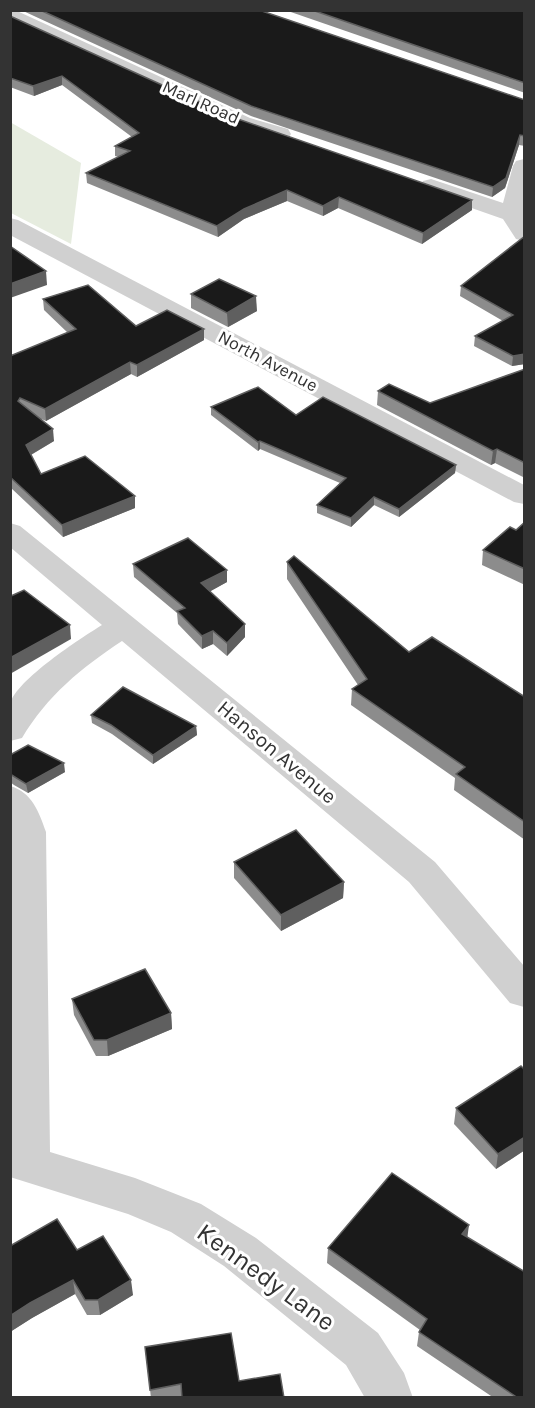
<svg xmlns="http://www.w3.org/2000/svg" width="535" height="1408" viewBox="0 0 535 1408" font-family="Karla,sans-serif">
<rect width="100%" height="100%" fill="#fff"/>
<path fill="#e6ecdf" d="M10,122L81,163L71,244L11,213Z"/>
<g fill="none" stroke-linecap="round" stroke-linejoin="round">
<g fill="#d0d0d0" fill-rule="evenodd">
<path d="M10,10L17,11L250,118L288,129L291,134L288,139L280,140L236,126L10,22Z"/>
<path d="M524,159V241L516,239L503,219L423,191L420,186L423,181L431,179L503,203L513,166L516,161Z"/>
<path d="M10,218L18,220L524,485V504L514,502L10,235Z"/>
<path d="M10,523L20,526L435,862L524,966V1007L510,1003L409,882L122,641C81,668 47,696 22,738L10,741C10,730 8,715 10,704C16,680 81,638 102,625L10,547Z"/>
<path d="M10,786C32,792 39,812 46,832L50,1152L135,1178L201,1204L256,1238L378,1333L404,1373L413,1398H365L346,1365L224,1266L171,1232L128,1214L10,1177Z"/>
</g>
</g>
<g fill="#8c8c8c">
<path d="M21,10H259L525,100V146L519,145L505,188L492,197L251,116Z"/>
<path d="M285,10H525V93Z"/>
<path d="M10,16L235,118L472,200V210L422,244L338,208L323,216L287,201L244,219L218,237L87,183L86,173L119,157L115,156V146L132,137L62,85L34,96L10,87Z"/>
<path d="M525,236V364L512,366L474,346L475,336L503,321L460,296L461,286Z"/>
<path d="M191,294L257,311L228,327L191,308Z"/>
<path d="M43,299L136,326L204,340L137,377L131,374L46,421L39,418L54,441L31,455L41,474L135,508L63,537L10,487V356L68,333L44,310Z"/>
<path d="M525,369V478L495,463L491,465L377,405L378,391L430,403Z"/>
<path d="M211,407L296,415L456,465L455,473L399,517L374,505L351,527L317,513V505L340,483L260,449L258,451L211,415Z"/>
<path d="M525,522V585L482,565L483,550L516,530Z"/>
<path d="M287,562L409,652L525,697V840L454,790L455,778L351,705L352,689L358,685L287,579Z"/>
<path d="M133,564L227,570V582L210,591L245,637L227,656L213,644L202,649L178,624L177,613L134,577Z"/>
<path d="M91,715L196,726L197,735L153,764L112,734L92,723Z"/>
<path d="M10,755L65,772L28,793L14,785L10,782Z"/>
<path d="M234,862L344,882L343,898L281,931L234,878Z"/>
<path d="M72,999L171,1013L172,1029L108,1056H96L74,1015Z"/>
<path d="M525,1070V1150L496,1169L454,1124L456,1108Z"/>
<path d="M468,1238L525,1398H494L417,1346L419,1332L420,1330L327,1263L328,1248Z"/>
<path d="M10,1246L77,1250L133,1295L100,1315H87L75,1294L32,1318L10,1332Z"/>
<path d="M145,1347L239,1381L284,1398H151Z"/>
</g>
<g fill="#5f5f5f">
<path d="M62,76V85L34,96L33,86Z"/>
<path d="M520,135L519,145L505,188L492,197L493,187Z"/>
<path d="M287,190V201L244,219L218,237L217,226L244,209Z"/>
<path d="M339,197L338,208L323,216V206Z"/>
<path d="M472,200V210L422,244L423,233Z"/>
<path d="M46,271L47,285L10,298V284Z"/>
<path d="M256,296L257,311L228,327L227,313Z"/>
<path d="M204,329V340L137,377V365Z"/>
<path d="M525,354V364L512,366L513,356Z"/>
<path d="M130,362L131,374L46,421L45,409Z"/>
<path d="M53,429L54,441L27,457L26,445Z"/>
<path d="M260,441V449L258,451V442Z"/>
<path d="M497,449L495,463L491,465L493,451Z"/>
<path d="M456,465L455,473L399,517V509Z"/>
<path d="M135,496V508L63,537L62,525Z"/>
<path d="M374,497V505L351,527V518Z"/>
<path d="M227,570V582L202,596L201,583Z"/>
<path d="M245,624V637L227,656V643Z"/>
<path d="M70,625L71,639L10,674V658Z"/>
<path d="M213,631V644L202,649V636Z"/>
<path d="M196,726L197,735L153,764V755Z"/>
<path d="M64,763L65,772L28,793L26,784Z"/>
<path d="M344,882L343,898L281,931V915Z"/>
<path d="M171,1013L172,1029L108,1056L107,1040Z"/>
<path d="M525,1137V1150L496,1169L498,1154Z"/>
<path d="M469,1225L467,1240L462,1234Z"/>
<path d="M73,1280L75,1294L32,1318L10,1332V1316L30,1303Z"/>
<path d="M131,1280L133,1295L100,1315L98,1300Z"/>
</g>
<g fill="#1a1a1a" stroke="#5f5f5f" stroke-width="1.5">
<path d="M40,10H259L525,100V136L520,135L506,178L493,187L251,106Z"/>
<path d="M312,10H525V83Z"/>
<path d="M10,16L235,118L472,200L423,233L339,197L323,206L287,190L244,209L217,226L86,173L130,151L115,146L139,133L62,76L33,86L10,78Z"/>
<path d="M525,236V354L513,356L475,336L513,315L461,286Z"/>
<path d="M10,246L46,271L10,284Z"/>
<path d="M219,279L256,296L227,313L191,294Z"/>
<path d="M88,285L136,326L167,310L204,329L137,365L130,362L45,409L20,398L18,401L53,429L26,445L41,474L85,456L135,496L62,525L10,477V356L76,329L43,299Z"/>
<path d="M525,369V463L497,449L493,451L378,391L389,384L430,403Z"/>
<path d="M258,387L296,415L323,397L456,465L399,509L374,497L351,518L317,505L346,478L260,441L258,442L211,407Z"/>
<path d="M525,522V569L483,550L510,527L516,530Z"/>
<path d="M188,538L227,570L201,583L245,624L227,643L213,631L202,636L177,611L185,608L133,564Z"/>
<path d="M294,556L409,652L432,637L525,697V822L456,774L465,767L352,689L367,679L287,562Z"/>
<path d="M24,590L70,625L10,658V595L11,596Z"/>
<path d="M123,687L196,726L153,755L111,725L91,715Z"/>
<path d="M28,745L64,763L26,784L10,774V755Z"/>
<path d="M296,830L344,882L281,915L234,862Z"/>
<path d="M145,969L171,1013L107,1040H94L72,999Z"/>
<path d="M521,1066L525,1070V1137L498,1154L456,1108Z"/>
<path d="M392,1173L469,1225L462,1234L525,1272V1398H518L419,1332L427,1319L328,1248Z"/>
<path d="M57,1219L77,1250L103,1236L131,1280L98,1300H85L73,1280L30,1303L10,1316V1246Z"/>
<path d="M231,1333L239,1381L280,1374L284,1398H182L181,1384L150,1390L145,1347Z"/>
</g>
<g text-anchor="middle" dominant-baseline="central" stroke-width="6" stroke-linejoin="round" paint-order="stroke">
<g font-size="18" fill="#333" stroke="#fff">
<text transform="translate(201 102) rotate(24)">Marl Road</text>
<text transform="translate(268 361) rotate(28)">North Avenue</text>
</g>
<g font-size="21" fill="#333" stroke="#fff">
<text transform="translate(277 752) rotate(40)">Hanson Avenue</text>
</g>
<g font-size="26" fill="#333" stroke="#fff">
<text transform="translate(266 1277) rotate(36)">Kennedy Lane</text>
</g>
</g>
<rect width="535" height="1408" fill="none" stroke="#333333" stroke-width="24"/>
</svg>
